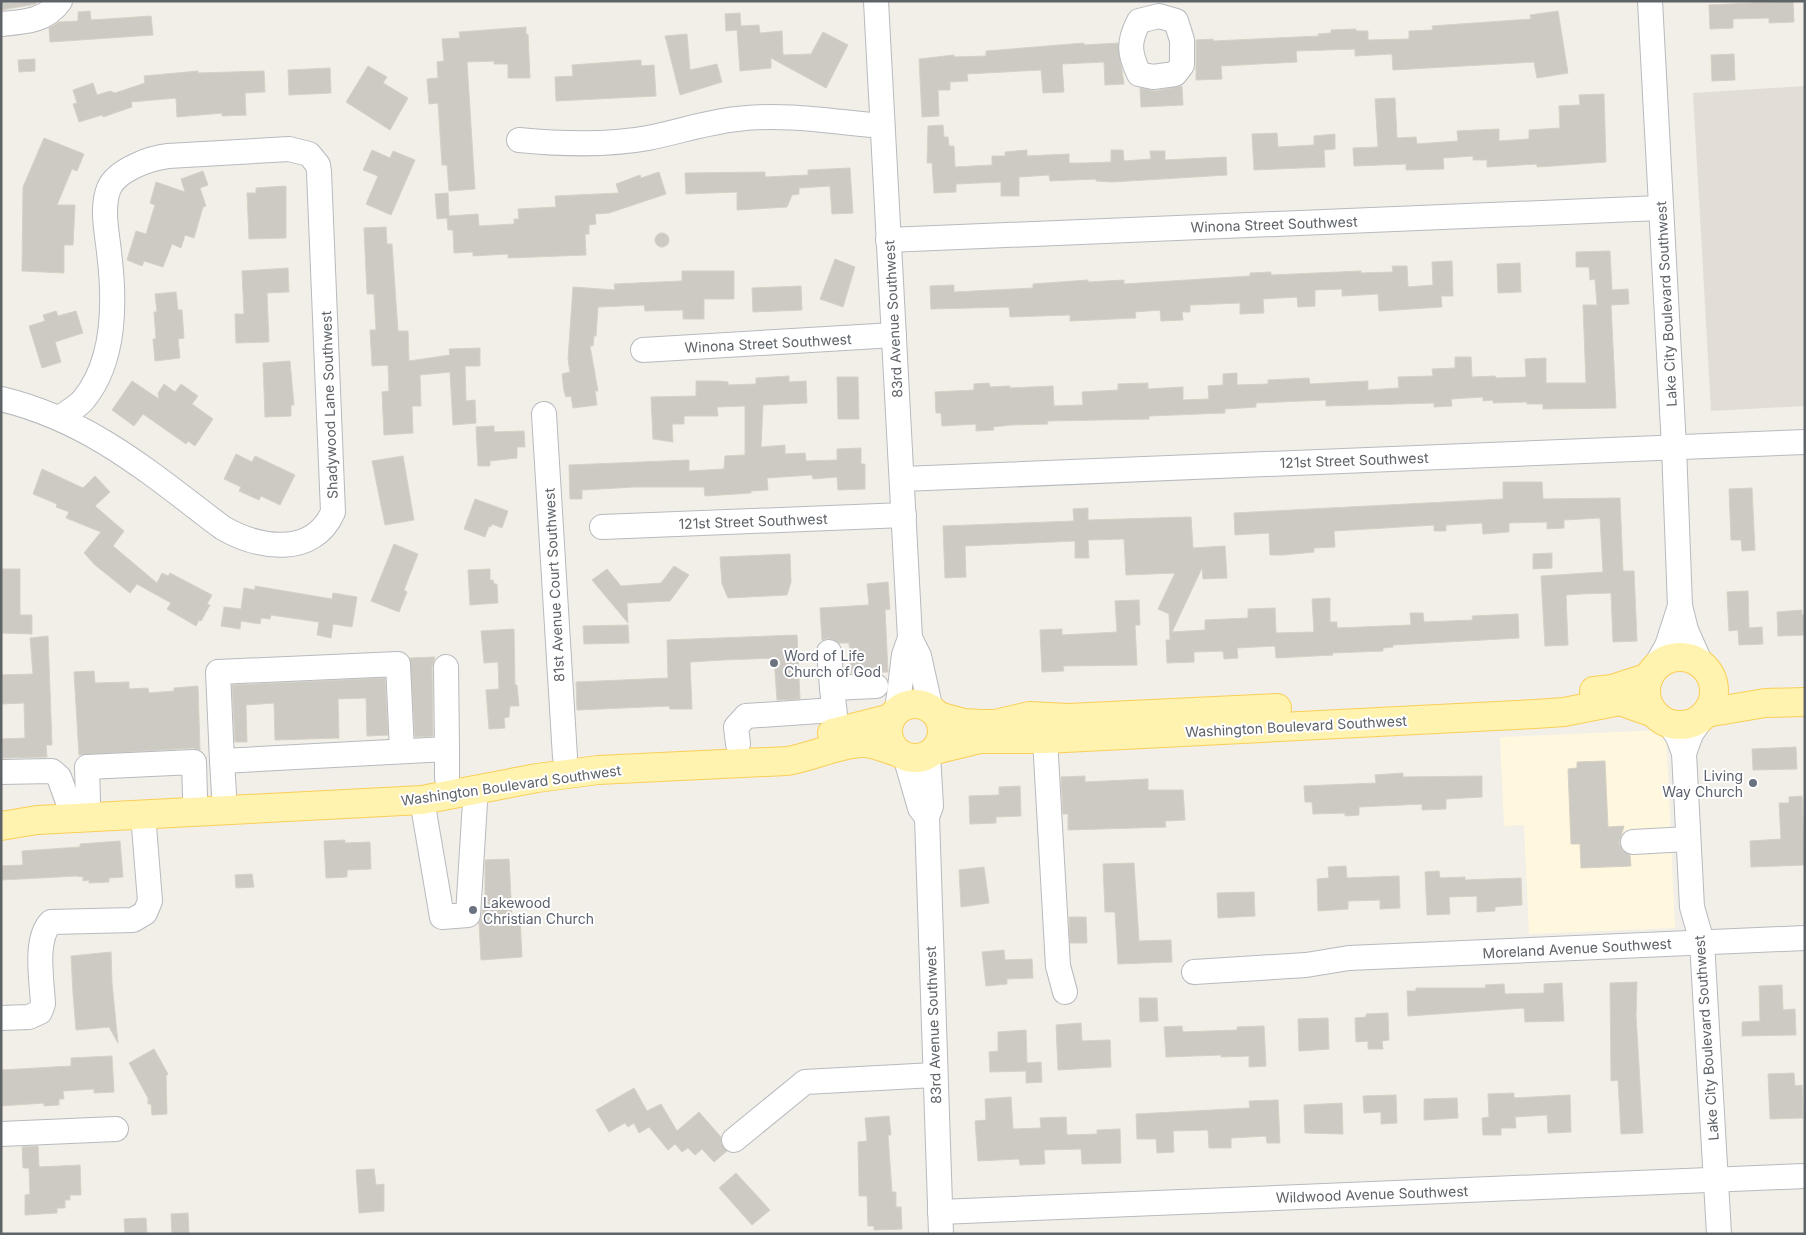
<svg xmlns="http://www.w3.org/2000/svg" width="1806" height="1235" viewBox="0 0 1806 1235" font-family="Inter,sans-serif">
<rect width="100%" height="100%" fill="#f1efe7"/>
<path fill="#fff8df" d="M1666,730L1675,928L1529,934L1524,825L1504,826L1500,737Z"/>
<path fill="#e2ded5" d="M1805,86V406L1711,411L1693,93Z"/>
<g fill="#cdcac4" stroke="#d7d1c5">
<path d="M1,1H36V4L1,10Z"/>
<path d="M1793,1L1794,22L1769,23V18L1733,19V28L1710,29L1709,5Z"/>
<path d="M90,11L91,20L151,16L153,35L50,42L49,28L59,22L78,21V12Z"/>
<path d="M1558,11L1568,73L1537,78L1534,62L1393,70L1392,54L1355,56V49L1296,51L1297,62L1221,66L1222,79L1196,80V40L1213,39V41L1319,36L1318,34L1331,33V30L1356,29V31H1368V40L1409,39V31L1433,30L1432,26L1531,19L1530,15Z"/>
<path d="M740,13L741,26L759,25L760,33L782,31L783,55L811,54L823,32L848,45L826,88L771,58V68L740,71L737,30L726,31L725,14Z"/>
<path d="M526,27V35L528,34L530,78H508V64H494V61L467,62L475,189L449,191L447,165H442L438,103L429,104L427,79L438,78L437,62L444,61L442,39L460,38L459,32Z"/>
<path d="M687,34L690,70L717,64L722,82L680,95L665,36Z"/>
<path d="M1084,43V45L1118,43L1124,84L1105,85L1104,62L1062,64L1064,92L1043,93L1041,70L967,74L968,81L950,82V90H938L939,116L922,117L919,59L954,55V57L986,56V51Z"/>
<path d="M1734,54L1735,80L1712,81L1711,55Z"/>
<path d="M35,59V71L19,72L18,60Z"/>
<path d="M641,60V66L654,65L656,96L556,101L555,77L573,76L572,65Z"/>
<path d="M368,66L387,77L383,83L408,98L390,130L346,102Z"/>
<path d="M330,68L331,93L289,95L288,70Z"/>
<path d="M198,71V73L264,71L265,92L245,93L246,115L222,116V113L177,117L176,98L131,102L132,107L103,117L102,115L79,122L73,104L77,103L73,90L93,83L97,95L110,91L115,93L145,83L144,76Z"/>
<path d="M1182,86L1183,105L1141,107L1140,88L1155,91Z"/>
<path d="M1604,94L1606,162L1552,166L1537,167V164L1487,167V160H1473V156L1443,158L1444,169L1406,170V164L1354,166L1353,148L1378,147L1375,99L1395,98L1397,138L1416,137L1417,144L1458,141L1457,131L1499,129V141L1529,139V130L1560,128L1559,106L1580,105L1579,95Z"/>
<path d="M943,125L944,137H948L949,146H954L955,167L992,165V156H1005V152L1027,150V156L1069,154V163H1085L1111,162V150H1123L1124,161L1151,159L1150,151H1165V160L1226,157L1227,175L1112,182L1096,181V179L1050,181L1049,175L1019,177V196H1001V182L956,184V192L934,193L932,163H927L928,126Z"/>
<path d="M1277,133L1278,147L1314,145V136L1335,134V149L1324,150L1325,167L1254,170L1252,134Z"/>
<path d="M44,138L84,154L77,171L72,169L57,205H75L73,245H64V273L22,271L23,187Z"/>
<path d="M372,150L390,158L393,151L415,160L391,215L366,204L378,176L363,170Z"/>
<path d="M850,168L853,213L832,214L830,186L799,188V194L792,195L787,207L737,210V192L686,194L685,173L765,172V177L808,175V170Z"/>
<path d="M203,171L208,185L200,188L206,206L203,207L194,238L185,235L181,248L172,244L163,267L144,261L142,266L127,260L136,231L146,234L155,205L150,203L156,182L185,192L181,179Z"/>
<path d="M659,172L666,194L609,213L595,214L596,224L589,225V234H585L586,255L508,258V254L473,256V252L454,253L453,230H448L447,218L437,219L435,194L448,193L449,216L478,214L479,226L514,224V219H519L518,209L556,207L555,196L619,193L616,184L640,175L641,178Z"/>
<path d="M286,186V238L249,239L247,193H256V188Z"/>
<path d="M386,227L387,244H392L398,331H408L409,361L450,355L449,349L480,348V366H465L466,401L475,400L476,423L453,425L450,372L420,375L421,406H412L413,433L384,435L382,392L389,391L388,365L372,366L370,330H376L374,294H367L364,228Z"/>
<circle cx="662" cy="240" r="7"/>
<path d="M1610,251L1612,290L1628,289L1629,304L1611,305L1616,408L1543,409V404H1527V402L1493,403V400L1483,401V397L1451,399L1452,406L1434,407V403L1326,406V400L1256,403V407L1225,409V413L1149,416V419L1047,421L1048,424L1011,425L993,427L994,430L976,431V424L942,426L941,413H936L935,392L974,390V384L989,383L990,387L1010,386V388L1053,386L1054,406L1083,405L1082,392L1118,390V384L1148,383V389L1183,387V400L1209,399L1208,386L1223,385V374L1237,373V385L1268,384V380L1309,378L1310,384L1368,381V390L1399,388L1398,377L1433,376L1432,369L1455,368V357H1471L1472,377L1495,376L1496,378L1526,377L1525,359L1546,358V383H1586L1583,305H1597L1595,279L1590,280L1589,267H1576V252Z"/>
<path d="M835,259L855,267L843,307L820,299Z"/>
<path d="M1452,261L1453,296H1441L1442,307L1379,311L1378,294L1342,296V289L1315,290V306L1298,307L1297,297L1263,299L1264,313L1240,314V303L1190,305V312H1182L1183,320L1161,321L1160,310L1135,312L1136,318L1070,321V315L1010,317L1009,307L931,309L930,286L954,285V292L1033,288V284L1088,280V282L1124,280V284L1250,276V273L1271,272V275L1361,271V273L1393,272L1392,266H1407L1408,287L1433,285L1432,262Z"/>
<path d="M1520,263L1521,292L1498,293L1497,264Z"/>
<path d="M288,268L289,292L267,293L269,342L236,343L235,314H244L242,271Z"/>
<path d="M682,271H734V299H704V319H683V310L645,311L644,305L598,307L596,336H594L593,346H590L598,391H595L597,405L573,408L571,396L566,397L564,391L562,374L570,372L568,359L573,287L615,290L614,284L682,281Z"/>
<path d="M801,286L802,310L753,312L752,288Z"/>
<path d="M176,292L178,310H182L184,338L178,339L180,358L155,361L153,339H156L154,312H157L155,294Z"/>
<path d="M56,311L58,316L76,311L83,333L55,342L61,362L42,368L29,326L45,321L43,315Z"/>
<path d="M290,361L294,405H291V416L265,417L263,363Z"/>
<path d="M789,376V382L806,381L807,403L763,405L761,447L785,445V454L805,453L806,461L837,460V449L861,448V464H865V489L838,490L837,477L813,479L812,475L767,478L768,490L751,491V493L705,496L704,487H634L582,490V499H570L569,465L689,460V471L724,469L725,456L745,455V406L717,407L718,416H684V424H672L673,442L653,439L651,397L696,396V381H718L728,382V385L756,384V378Z"/>
<path d="M837,377H858L859,419H838Z"/>
<path d="M132,381L159,399L158,393L164,384L175,392L181,384L198,396L192,404L213,419L195,446L188,441L186,444L143,414L134,426L112,410Z"/>
<path d="M494,426V432L524,431L525,447H517V458L490,461V466H478L476,427Z"/>
<path d="M236,454L252,462L255,456L295,475L280,505L261,496L259,500L239,491L241,487L224,479Z"/>
<path d="M403,456L414,520L385,525L372,461Z"/>
<path d="M42,469L83,488L95,476L110,492L95,506L124,531L113,546L157,583L162,573L168,576L170,573L212,595L207,604L210,605L201,621L199,620L196,626L167,609L171,603L137,584L130,593L95,565L84,553L101,532L66,518L69,512L56,507L57,504L33,494Z"/>
<path d="M1503,482H1542L1543,499L1620,498L1623,571H1634L1637,641L1613,642L1611,593L1580,594L1566,595L1568,645L1545,646L1541,576L1603,572L1600,518L1564,520V528L1547,529V522L1509,523V532L1483,534L1482,523L1446,525V531H1434V525L1334,531L1335,547L1314,548V552L1283,555H1270L1269,533L1235,535L1234,513L1503,499Z"/>
<path d="M1752,488L1755,550L1742,551L1741,540H1731L1729,489Z"/>
<path d="M475,499L508,511L502,528L492,524L491,527L489,526L485,537L464,529Z"/>
<path d="M1088,508V520L1191,517L1193,548L1225,546L1227,578L1203,579L1202,568L1172,632L1205,630V620L1248,618V609L1275,608L1276,633L1314,632L1312,599L1330,598V622H1337V628L1411,625L1410,613H1423L1424,622L1473,620L1472,616L1518,614L1519,638L1393,645V647L1383,648V651L1332,653L1333,655L1276,658L1275,646L1237,648L1238,658L1224,659L1223,651L1194,652V662L1167,663L1166,640H1170L1169,614L1158,609L1175,573L1126,575L1124,539L1088,540L1089,558H1075V541L965,546L966,577L945,578L943,526L1074,521L1073,509Z"/>
<path d="M394,544L418,554L404,590L407,592L399,612L371,601Z"/>
<path d="M1552,553V568L1533,569V554Z"/>
<path d="M790,554L791,582L787,595L728,598L722,584L720,557Z"/>
<path d="M674,566L689,575L670,601L627,603L628,623L592,580L607,569L621,586L661,583Z"/>
<path d="M1,569H20V615H32V634L1,633Z"/>
<path d="M490,569V580H493L494,584H497L498,603L470,605L468,570Z"/>
<path d="M888,582L890,609L885,610L888,672L851,673L849,643H839L828,638L822,640L820,608L869,605L867,584Z"/>
<path d="M255,586L332,599L333,593L357,597L352,627L333,624L331,638L317,635L319,622L271,615L270,619L261,618L260,624L241,621L240,629L221,626L224,607L241,609L244,588L255,590Z"/>
<path d="M1748,591L1749,628L1762,627L1763,644L1739,645L1738,630L1729,631L1727,592Z"/>
<path d="M1139,600L1140,625H1135L1137,665L1063,666L1064,671L1042,672L1040,630L1062,629V635L1117,632L1115,601Z"/>
<path d="M1802,610V615H1805V635L1778,636L1777,612Z"/>
<path d="M628,625L629,643L584,644L583,626Z"/>
<path d="M514,629L515,685H517L519,706H510L509,717L504,718L505,728L489,729L486,690L499,689L498,662L484,663L481,631Z"/>
<path d="M797,635L800,699L777,700L774,658L723,660L690,662L692,709H670L669,706L577,710L576,682L668,678L667,640Z"/>
<path d="M48,636L52,745H46L47,757L1,758V739L25,738L24,703L1,704V675L33,674L30,638Z"/>
<path d="M435,657L432,667L433,736L415,737L410,658Z"/>
<path d="M94,671L95,683L129,682V689L148,688L149,693L174,691V688L198,686L200,750L193,748L79,755L74,672Z"/>
<path d="M385,678L388,735L367,736L366,698L338,699L339,738L275,740L274,703L246,705L247,742H235L232,685Z"/>
<path d="M1796,747L1797,769L1753,770L1752,749Z"/>
<path d="M1605,761L1608,827L1624,826L1619,843L1622,850L1630,855L1631,866L1581,868L1580,844H1571L1568,769L1577,768V762Z"/>
<path d="M1403,773V777L1482,776V797L1446,799V809L1422,810V804L1359,807V815L1345,816V813L1313,814L1312,802H1305L1304,786L1376,783L1375,775Z"/>
<path d="M1085,776V782L1148,779V790H1183L1185,820L1165,821L1166,827L1068,830V814H1063L1061,777Z"/>
<path d="M1020,786L1021,816L996,817V823L970,824L969,796L999,795V787Z"/>
<path d="M1802,796L1805,865L1751,867L1750,841L1781,839L1779,803H1789V797Z"/>
<path d="M345,840V843L370,842L371,869L347,870V877L326,878L324,841Z"/>
<path d="M120,841L123,877L109,878V882L89,883V880L83,881V877L76,876L1,880V866L23,865L22,851L80,847V844Z"/>
<path d="M509,859L512,918L520,917L522,957L481,960L479,923L482,916L483,897L485,896V860Z"/>
<path d="M1134,863L1139,941L1171,940L1172,962L1118,964L1115,912H1105L1103,864Z"/>
<path d="M1346,866L1347,878L1399,876L1400,908L1380,909V900L1348,901V909L1318,911L1317,879L1329,878L1328,867Z"/>
<path d="M984,867L989,903L961,907L959,870Z"/>
<path d="M1439,871L1440,878L1465,877V880L1521,878L1522,905L1495,907V911L1477,912V896L1449,897L1450,914L1427,915L1425,872Z"/>
<path d="M252,874L254,887L236,888L235,875Z"/>
<path d="M1254,892L1255,916L1218,918L1217,893Z"/>
<path d="M1069,917H1086L1087,943H1070Z"/>
<path d="M1004,950L1005,960L1032,959L1033,978L1007,979V984L986,986L982,952Z"/>
<path d="M111,952L112,983L118,1043L109,1027L76,1030L73,993L71,956Z"/>
<path d="M1637,982L1636,1015L1643,1133L1621,1134L1618,1080L1611,1081L1610,983Z"/>
<path d="M1562,983L1564,1021L1525,1022L1524,1008L1408,1016L1407,991H1416V988H1486L1485,985L1504,984L1505,994L1544,993V984Z"/>
<path d="M1782,985L1783,1010L1795,1009L1796,1035L1742,1036V1022L1760,1021L1759,986Z"/>
<path d="M1139,998H1157L1158,1021L1140,1022Z"/>
<path d="M1388,1013L1389,1040L1382,1041L1383,1049H1368V1041L1356,1042L1355,1018L1366,1017V1014Z"/>
<path d="M1328,1018L1329,1049L1299,1051L1298,1019Z"/>
<path d="M1081,1023L1082,1041L1110,1040L1111,1067L1058,1070L1056,1025Z"/>
<path d="M1182,1026L1183,1032L1237,1030V1027L1264,1026L1266,1066L1249,1067V1056L1221,1057V1055L1166,1057L1164,1027Z"/>
<path d="M1026,1030L1027,1063L1041,1062L1042,1082L1026,1083V1071L990,1072L989,1052L998,1051V1032Z"/>
<path d="M154,1049L168,1074L166,1076L167,1114L152,1115L151,1104H148V1098L129,1063Z"/>
<path d="M112,1056L114,1092L94,1093V1089L63,1091L64,1099H59V1105L44,1106V1103L1,1106V1070L71,1066V1058Z"/>
<path d="M1794,1073L1795,1086L1802,1085L1803,1118L1770,1119L1768,1074Z"/>
<path d="M634,1088L647,1111L661,1104L677,1131L699,1112L721,1137V1143L727,1151L714,1162L702,1149L695,1155L688,1148L682,1152L675,1144L668,1150L649,1127L639,1133L634,1123L628,1127L625,1123L609,1132L596,1110Z"/>
<path d="M1514,1093V1098L1570,1095L1571,1132L1548,1133L1547,1115L1515,1117L1516,1128H1501V1135H1483L1482,1118L1489,1117L1488,1094Z"/>
<path d="M1396,1095L1397,1123L1381,1124V1112L1364,1113L1363,1096Z"/>
<path d="M1011,1097L1013,1129L1041,1128L1040,1118L1066,1117L1067,1135L1097,1134V1130L1120,1129L1121,1163L1082,1164L1081,1149L1044,1150L1045,1164L1020,1165L1019,1159L978,1161L975,1121L986,1120L985,1099Z"/>
<path d="M1457,1098L1458,1118L1424,1120V1099Z"/>
<path d="M1278,1100L1280,1143H1267L1266,1136L1231,1138V1148H1209L1208,1130L1173,1131L1174,1152L1157,1153L1156,1139H1137L1136,1114L1250,1108L1249,1101Z"/>
<path d="M1342,1103L1343,1134L1305,1133L1304,1105Z"/>
<path d="M889,1116L891,1135H888L892,1192H896V1207H901L902,1229L874,1230V1226H868L867,1196H859L858,1142L867,1141L865,1118Z"/>
<path d="M38,1146L39,1167L80,1165L81,1195H70V1200H65V1208H57V1213L25,1215V1195L30,1194L29,1168H23L22,1147Z"/>
<path d="M374,1169L376,1185L384,1184V1211L359,1213L356,1170Z"/>
<path d="M736,1173L770,1210L752,1225L719,1188Z"/>
<path d="M188,1213L189,1234H172L171,1214Z"/>
<path d="M146,1218L147,1234H125L124,1219Z"/>
</g>
<g fill="none" stroke-linecap="round" stroke-linejoin="round">
<g stroke="#b7babe" stroke-width="26">
<g id="minor">
<path d="M876,1L910,638L904,655L897,711"/>
<path d="M1650,1L1674,447L1680,606L1686,630L1701,664"/>
<path d="M1159,16L1176,21L1182,40V65L1175,74L1153,77L1139,74C1129,53 1128,42 1139,21Z"/>
<path d="M1,24C25,22 46,21 60,1"/>
<path d="M519,140C561,144 605,146 648,138C678,132 707,122 737,119C786,113 833,122 882,126"/>
<path d="M888,240L1660,208"/>
<path d="M643,350L894,335"/>
<path d="M1,399C92,421 151,474 223,528C258,548 313,558 333,512L319,172L318,165L309,154L289,149L168,156C150,158 117,170 109,188C101,208 107,232 109,252C115,300 116,360 84,399C78,407 67,412 60,418"/>
<path d="M544,414L565,757"/>
<path d="M903,479L1805,442"/>
<path d="M602,527L904,515"/>
<path d="M910,638L919,656L931,710"/>
<path d="M829,652L832,688"/>
<path d="M446,667L447,749"/>
<path d="M1655,667L1667,646L1680,606"/>
<path d="M1669,723L1678,737L1684,753L1692,907L1702,942L1719,1234"/>
<path d="M836,724L832,688L876,686"/>
<path d="M1045,739L1058,966L1065,992"/>
<path d="M738,744L736,727L746,716L834,710"/>
<path d="M1684,753L1691,734L1702,718"/>
<path d="M928,755L931,806L927,817L941,1234"/>
<path d="M905,756L920,808L926,816"/>
<path d="M222,761L218,672L398,664L402,751"/>
<path d="M1,772L52,771L59,777L68,802"/>
<path d="M224,794L222,761L447,749V778"/>
<path d="M422,800L442,917L468,915L475,802L477,791"/>
<path d="M88,801L87,767L194,762L195,796"/>
<path d="M1633,842L1688,839"/>
<path d="M1194,972L1306,965L1349,958L1805,938"/>
<path d="M1,1018L29,1017L40,1012L43,1004C42,981 34,939 51,922L133,920L145,913L150,901L143,814"/>
<path d="M1,1134L116,1129"/>
<path d="M734,1140L805,1082L934,1075"/>
<path d="M940,1212L1805,1176"/>
</g>
</g>
<g stroke="#face58" stroke-width="30">
<g id="major">
<circle cx="1680" cy="691" r="34"/>
<path d="M1594,691L1612,689L1649,677"/>
<circle cx="915" cy="731" r="27"/>
<path d="M1706,713L1765,703L1805,702"/>
<path d="M938,716L964,723L981,724H995L1029,716L1068,718L1277,708"/>
<path d="M832,733L891,718"/>
<path d="M935,750L980,739H1045L1535,714L1564,712L1620,701L1654,713"/>
<path d="M1,826L37,820L422,800L537,778L598,770L787,761C813,757 839,743 863,743C874,743 887,749 897,752"/>
</g>
</g>
<use href="#minor" stroke="#fff" stroke-width="24"/>
<use href="#major" stroke="#fff3af" stroke-width="28"/>
</g>
<g fill="#6b7280" stroke="#fff" stroke-width="2">
<circle cx="774" cy="663" r="5"/>
<circle cx="1753" cy="783" r="5"/>
<circle cx="473" cy="910" r="5"/>
</g>
<g text-anchor="middle" dominant-baseline="central" stroke-width="4" stroke-linejoin="round" paint-order="stroke">
<g font-size="14" fill="#5e6368" stroke="#fff">
<text transform="translate(1274 224) rotate(-2)">Winona Street Southwest</text>
<text transform="translate(1666 304) rotate(-93)">Lake City Boulevard Southwest</text>
<text transform="translate(893 319) rotate(-93)">83rd Avenue Southwest</text>
<text transform="translate(768 343) rotate(-3)">Winona Street Southwest</text>
<text transform="translate(329 405) rotate(-92)">Shadywood Lane Southwest</text>
<text transform="translate(1354 460) rotate(-2)">121st Street Southwest</text>
<text transform="translate(753 521) rotate(-2)">121st Street Southwest</text>
<text transform="translate(554 585) rotate(-93)">81st Avenue Court Southwest</text>
<text transform="translate(1296 726) rotate(-3)">Washington Boulevard Southwest</text>
<text transform="translate(511 785) rotate(-8)">Washington Boulevard Southwest</text>
<text transform="translate(1577 948) rotate(-3)">Moreland Avenue Southwest</text>
<text transform="translate(933 1025) rotate(-92)">83rd Avenue Southwest</text>
<text transform="translate(1706 1038) rotate(-94)">Lake City Boulevard Southwest</text>
<text transform="translate(1372 1194) rotate(-2)">Wildwood Avenue Southwest</text>
</g>
<g font-size="14" fill="#5b616d" stroke="#fff" text-anchor="start">
<text x="784" y="655">Word of Life<tspan x="784" dy="16">Church of God</tspan></text>
<text x="1743" y="775" text-anchor="end">Living<tspan x="1743" dy="16">Way Church</tspan></text>
<text x="483" y="902">Lakewood<tspan x="483" dy="16">Christian Church</tspan></text>
</g>
</g>
<rect width="1806" height="1235" fill="none" stroke="#5e6368" stroke-width="5"/>
</svg>
